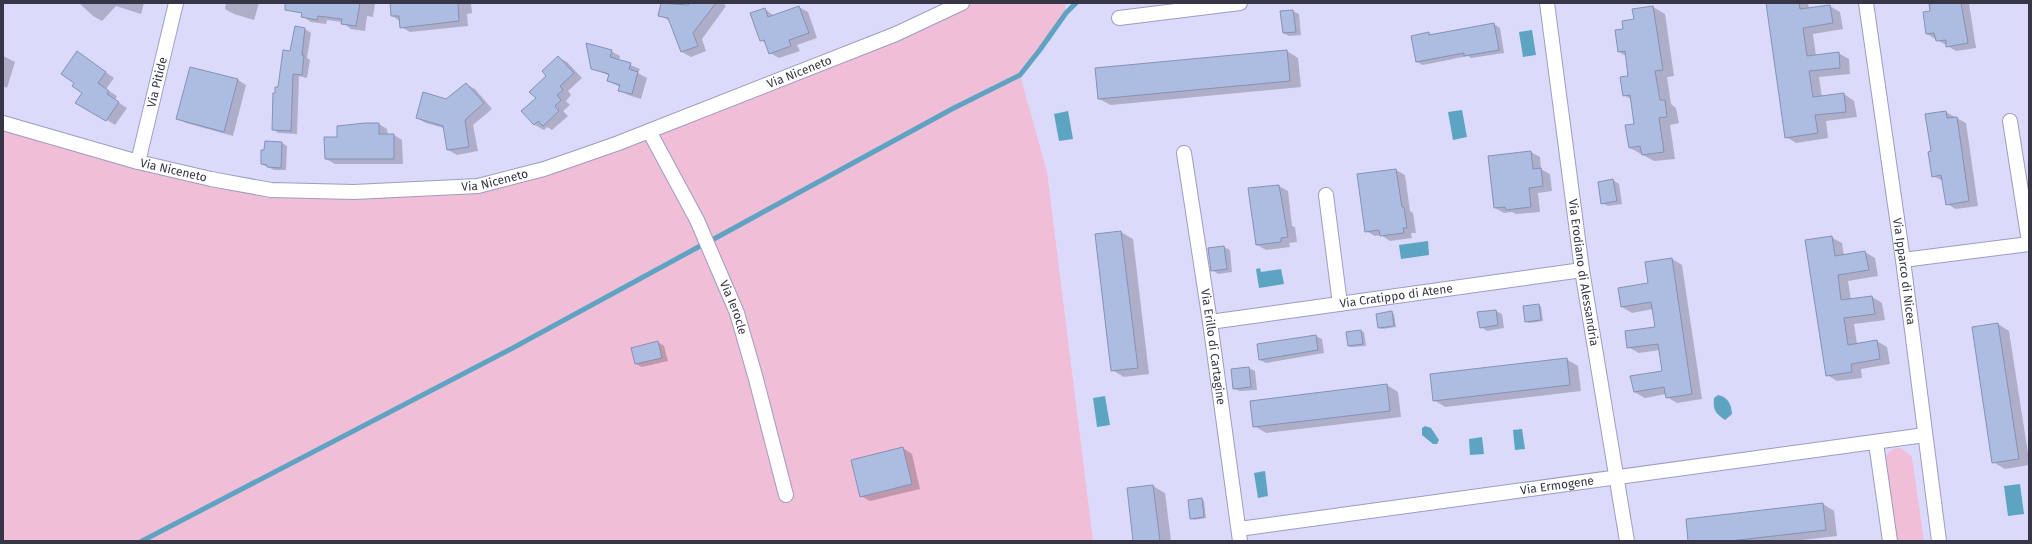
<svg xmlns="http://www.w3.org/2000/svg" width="2032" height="544" viewBox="0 0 2032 544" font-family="'Fira Sans',sans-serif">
<rect width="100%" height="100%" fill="#dbdafa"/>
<g fill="#f0bed7">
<path d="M962,3H1065L1066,13L1039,51L1020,75L1047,172L1093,541H3V123L271,190H413L544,169Z"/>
<path d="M1901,448L1912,457L1924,541H1896L1885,462C1886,452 1892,448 1901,448Z"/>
</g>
<g fill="#5ca4c2">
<path d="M1532,30L1536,55L1523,57L1519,32Z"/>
<path d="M1462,110L1467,137L1453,140L1448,112Z"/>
<path d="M1068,111L1073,139L1059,141L1054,114Z"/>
<path d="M1428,241L1429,255L1401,259L1399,245Z"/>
<path d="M1260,268L1261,272L1281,269L1284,284L1259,288L1256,269Z"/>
<path d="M1718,395C1729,398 1731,404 1732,414L1725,420C1715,413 1713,410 1714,398Z"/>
<path d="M1105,396L1110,425L1097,427L1093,398Z"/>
<path d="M1425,426L1431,428L1439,440L1437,444H1433L1422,435V428Z"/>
<path d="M1522,429L1525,449L1515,450L1513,430Z"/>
<path d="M1482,437L1484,454L1470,455L1469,439Z"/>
<path d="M1265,471L1268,496L1258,498L1254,473Z"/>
<path d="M2020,484L2024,514L2008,516L2004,486Z"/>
</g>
<g fill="#0003">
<path d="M79,3H144L141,14L116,6L102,21L93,16Z"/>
<path d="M226,3H259L254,20L234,14L225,9Z"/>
<path d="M299,3H375L373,17L367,16L365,31L351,29L342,22L327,20L326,24L311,22L302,16L304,6Z"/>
<path d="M391,3H471L472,13L467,14L468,26L410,32L401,27L400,21L392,16Z"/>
<path d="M662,3H675L689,6L691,3H723L726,6L702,39L706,51L691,57L682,52L670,21L659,15Z"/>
<path d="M1767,3H1808L1809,9L1830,6L1840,12L1843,29L1813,34L1816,56L1838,53L1849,59L1850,74L1819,77L1822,97L1844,94L1854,101L1857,117L1826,121L1828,138L1796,143L1786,137Z"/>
<path d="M1930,3H1969L1976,48L1956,51L1927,34L1931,12Z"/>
<path d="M799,7L808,12L817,38L797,45L800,51L779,58L770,53L767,44L761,40L765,9L774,16Z"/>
<path d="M1653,7L1665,14L1674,76L1667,77L1671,104L1676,108L1679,123L1670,125L1675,159L1654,161L1630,148L1636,124L1632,100L1624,95L1630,77L1626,56L1619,52L1624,30Z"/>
<path d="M1293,11L1299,14L1301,35L1289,36L1283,33Z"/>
<path d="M1494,24L1500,28L1504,53L1471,58L1468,56L1423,65L1417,62L1429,33L1432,35Z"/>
<path d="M296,28L305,29L311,33L307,58L310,60L307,78L299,76L297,134L278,133L273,129L276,94L291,52Z"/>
<path d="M611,51L620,56L619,60L640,69L638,73L647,78L641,99L628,95L619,90L620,87L608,81L610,76L592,68Z"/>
<path d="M1287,51L1298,58L1301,87L1111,105L1099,99Z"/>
<path d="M3,56L15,62L7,88L3,86Z"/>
<path d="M558,57L567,62L582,78L568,91L571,95L566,101L570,105L563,111L568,116L552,130L547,127L544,130L535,125L523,111L537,98Z"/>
<path d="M86,58L114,78L106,89L117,96L115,100L127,108L115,125L77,102L84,92Z"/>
<path d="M238,80L246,85L233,136L186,123L177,118Z"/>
<path d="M466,84L475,89L492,109L473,125L478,151L457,155L448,150L444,128L426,123L417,118L447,100Z"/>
<path d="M1946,112L1966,123L1978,206L1956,209L1947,204L1943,181L1933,176L1932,152Z"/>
<path d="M379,124L387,129L388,135H394L402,140L403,164H335L326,159L338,138Z"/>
<path d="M282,143L287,146L286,170H274L262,164Z"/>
<path d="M1531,152L1540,157L1541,169L1550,174L1552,191L1538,193L1540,212L1516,214L1512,212L1504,213L1495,208Z"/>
<path d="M1396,170L1405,175L1410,211L1413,213L1416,233H1411L1412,238L1390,241L1381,235L1375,236L1366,231Z"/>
<path d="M1613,180L1619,184L1622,204L1608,206L1602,203Z"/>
<path d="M1279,186L1288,191L1292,226L1295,227L1297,242L1289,243L1290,247L1266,250L1257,245Z"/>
<path d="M1121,232L1133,239L1149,374L1124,377L1112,370L1096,235Z"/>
<path d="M1831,237L1842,243L1844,256L1865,252L1875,258L1878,276L1848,281L1851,300L1872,297L1882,303L1885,320L1854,324L1857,344L1877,341L1887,347L1890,364L1861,369L1862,378L1837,381L1827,375Z"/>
<path d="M1224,247L1230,250L1232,272L1218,274L1212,270Z"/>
<path d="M1672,259L1682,265L1702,399L1677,403L1667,397L1666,394L1645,398L1634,392L1663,371L1660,350L1639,353L1628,347L1656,328L1653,309L1632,313L1622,307L1650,284Z"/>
<path d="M1539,305L1541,306L1543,321L1529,323L1526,321Z"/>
<path d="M1496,311L1502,314L1504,328L1487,331L1481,327Z"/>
<path d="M1391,312L1394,314L1396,327L1382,329L1379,328Z"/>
<path d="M1998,324L2009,331L2029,460V465L2005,469L1993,462Z"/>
<path d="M1361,331L1364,332L1366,346L1351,347L1349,346L1347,333Z"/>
<path d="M1316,336L1322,339L1324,353L1266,363L1260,360Z"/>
<path d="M658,342L664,346L668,361L642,367L636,364Z"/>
<path d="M1566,359L1578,366L1581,391L1445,407L1434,400Z"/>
<path d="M1249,368L1255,371L1257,390L1239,391L1233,388L1232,370Z"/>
<path d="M1387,385L1398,392L1401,417L1266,433L1254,426Z"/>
<path d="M903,448L912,454L920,489L870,501L861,496Z"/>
<path d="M1153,486L1165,493L1171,541H1134L1128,489Z"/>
<path d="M1202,499L1204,501L1206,518L1194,520L1191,518Z"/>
<path d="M1823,504L1834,511L1837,536L1794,541H1689Z"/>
</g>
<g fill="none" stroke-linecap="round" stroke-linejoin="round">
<g stroke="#5ca4c2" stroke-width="5">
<path d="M712,240L952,109L1020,75L1039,51L1066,13L1076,3"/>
<path d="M142,541L509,350L702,245"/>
</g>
</g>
<g fill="#adbce1" stroke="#8492b5">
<path d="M285,3H360L356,26L341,24L342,19L318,16L317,20L301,17L302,13L285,10Z"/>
<path d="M390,3H458L459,21L400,28L399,16H391Z"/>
<path d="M661,3L688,5L690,3H716L693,33L698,46L681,52L668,18L658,16Z"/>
<path d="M1766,3H1799L1800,9L1830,5L1833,23L1803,28L1807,56L1839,52L1840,68L1809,71L1813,97L1844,93L1846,112L1815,115L1818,133L1785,138Z"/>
<path d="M1937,3H1961L1968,43L1946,47V40L1936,41L1934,33L1926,34L1923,12L1930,11L1929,4Z"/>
<path d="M799,6L809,33L789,40L791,46L769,54L764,40L760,41L750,13L765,8L768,17Z"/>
<path d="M1653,6L1663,70L1655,71L1660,100H1665L1667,117L1659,118L1664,152L1642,155L1640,146L1629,148L1625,125L1634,124L1630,95L1623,96L1620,77L1628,76L1625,51L1618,52L1615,30L1623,29L1622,21L1634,19L1632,9Z"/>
<path d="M1293,10L1296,32L1283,33L1280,11Z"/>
<path d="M1494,23L1499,50L1464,56V53L1416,62L1411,36L1429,32V35Z"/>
<path d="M295,26L305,28L302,55H304L302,75L293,74L291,131L272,130L273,93H275V87H278L283,50L290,51Z"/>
<path d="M586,43L612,50L610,57L631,63L629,69L638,72L632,94L618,91L620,85L607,81L609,74L591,69Z"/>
<path d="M1287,50L1290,81L1098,99L1095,68Z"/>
<path d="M77,51L106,72L98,83L109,91L107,94L119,102L106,121L75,103L82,93L72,86L74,83L61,74Z"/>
<path d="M558,56L574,73L560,86L563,90L557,95L561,100L555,106L559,111L543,126L538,121L534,125L521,111L536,98L529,92L546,76L542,71Z"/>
<path d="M190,67L238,79L224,132L176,119Z"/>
<path d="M466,83L484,103L465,120L469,147L447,150L443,126L416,118L423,92L446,99Z"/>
<path d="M1946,111L1947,118L1957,117L1969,201L1946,205L1941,175L1932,177L1928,152L1931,151L1925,114Z"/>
<path d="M365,123H379V134H394V159H325L324,137H337V126Z"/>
<path d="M265,141L282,142L281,168L267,167V165L261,164V150H264Z"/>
<path d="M1531,151L1533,169L1541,168L1543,186L1529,188L1531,207L1506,210L1505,207L1494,208L1488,156Z"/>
<path d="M1396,169L1402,207H1404L1407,228H1403L1404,233L1380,236L1379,230L1365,232L1357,174Z"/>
<path d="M1613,179L1617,201L1601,204L1598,182Z"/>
<path d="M1279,185L1288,237L1281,238V242L1256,245L1248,188Z"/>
<path d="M1121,231L1138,368L1111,371L1095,234Z"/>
<path d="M1832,236L1835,256L1865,251L1869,270L1838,275L1841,300L1872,296L1875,314L1844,318L1848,345L1877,340L1880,359L1851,364L1852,372L1826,376L1805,240Z"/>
<path d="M1224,246L1227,269L1211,271L1208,248Z"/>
<path d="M1672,258L1692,394L1666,398L1664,387L1634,392L1630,376L1662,371L1658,344L1627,348L1625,331L1655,327L1651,302L1621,307L1618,288L1648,283L1645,262Z"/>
<path d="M1539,304L1541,320L1525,322L1523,306Z"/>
<path d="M1496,310L1498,325L1480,328L1477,312Z"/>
<path d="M1392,311L1394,326L1378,328L1376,314Z"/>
<path d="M1998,323L2019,459L1992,463L1972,327Z"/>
<path d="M1361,330L1363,344L1348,346L1346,332Z"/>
<path d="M1316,335L1318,350L1259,360L1257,344Z"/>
<path d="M658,341L662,358L635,364L631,348Z"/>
<path d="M1567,358L1570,385L1433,401L1430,374Z"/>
<path d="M1249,367L1251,387L1233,389L1231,369Z"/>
<path d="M1387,384L1390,411L1253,427L1250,401Z"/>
<path d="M903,447L912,484L860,497L851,460Z"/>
<path d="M1153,485L1160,541H1133L1127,488Z"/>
<path d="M1202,498L1204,517L1190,519L1188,500Z"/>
<path d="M1823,503L1826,530L1730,541H1688L1686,519Z"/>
</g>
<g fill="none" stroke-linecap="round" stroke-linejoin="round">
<g stroke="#9e9cc2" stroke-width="16">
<g id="minor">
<path id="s1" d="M1547,3L1582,270L1627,541"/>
<path id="s2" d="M1866,3L1903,260L1939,541"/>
<path d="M1119,18L1240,3"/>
<path d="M2010,121L2029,242"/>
<path id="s3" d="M3,123L138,162L211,179L271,190L354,192L478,186L544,169L616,144L896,34L962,3"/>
<path id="s4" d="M649,131L697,220L737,313L756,379L786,495"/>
<path id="s5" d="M1184,153L1210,322L1240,541"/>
<path id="s6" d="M138,162L176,3"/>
<path d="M1326,195L1340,304"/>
<path d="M1903,260L2029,244"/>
<path id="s7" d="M1210,322L1582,270"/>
<path d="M1876,443L1890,541"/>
<path id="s8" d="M1239,529L1925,435"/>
</g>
</g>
<use href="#minor" stroke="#fff" stroke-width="14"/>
</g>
<g text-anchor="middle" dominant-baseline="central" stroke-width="4" stroke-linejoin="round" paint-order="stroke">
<g font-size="12" fill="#373646" stroke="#fff">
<text stroke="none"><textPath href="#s3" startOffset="825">Via Niceneto</textPath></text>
<text stroke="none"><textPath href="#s6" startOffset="82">Via Pitide</textPath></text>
<text stroke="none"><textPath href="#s3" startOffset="177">Via Niceneto</textPath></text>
<text stroke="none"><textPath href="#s3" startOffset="501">Via Niceneto</textPath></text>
<text stroke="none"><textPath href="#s1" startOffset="272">Via Erodiano di Alessandria</textPath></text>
<text stroke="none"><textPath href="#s2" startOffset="271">Via Ipparco di Nicea</textPath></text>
<text stroke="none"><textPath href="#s7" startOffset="188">Via Cratippo di Atene</textPath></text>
<text stroke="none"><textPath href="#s4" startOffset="196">Via Ierocle</textPath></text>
<text stroke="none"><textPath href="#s5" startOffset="196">Via Erillo di Cartagine</textPath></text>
<text stroke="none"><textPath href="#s8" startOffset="321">Via Ermogene</textPath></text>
</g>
</g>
<rect width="2032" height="544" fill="none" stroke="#373646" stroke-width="8"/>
</svg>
